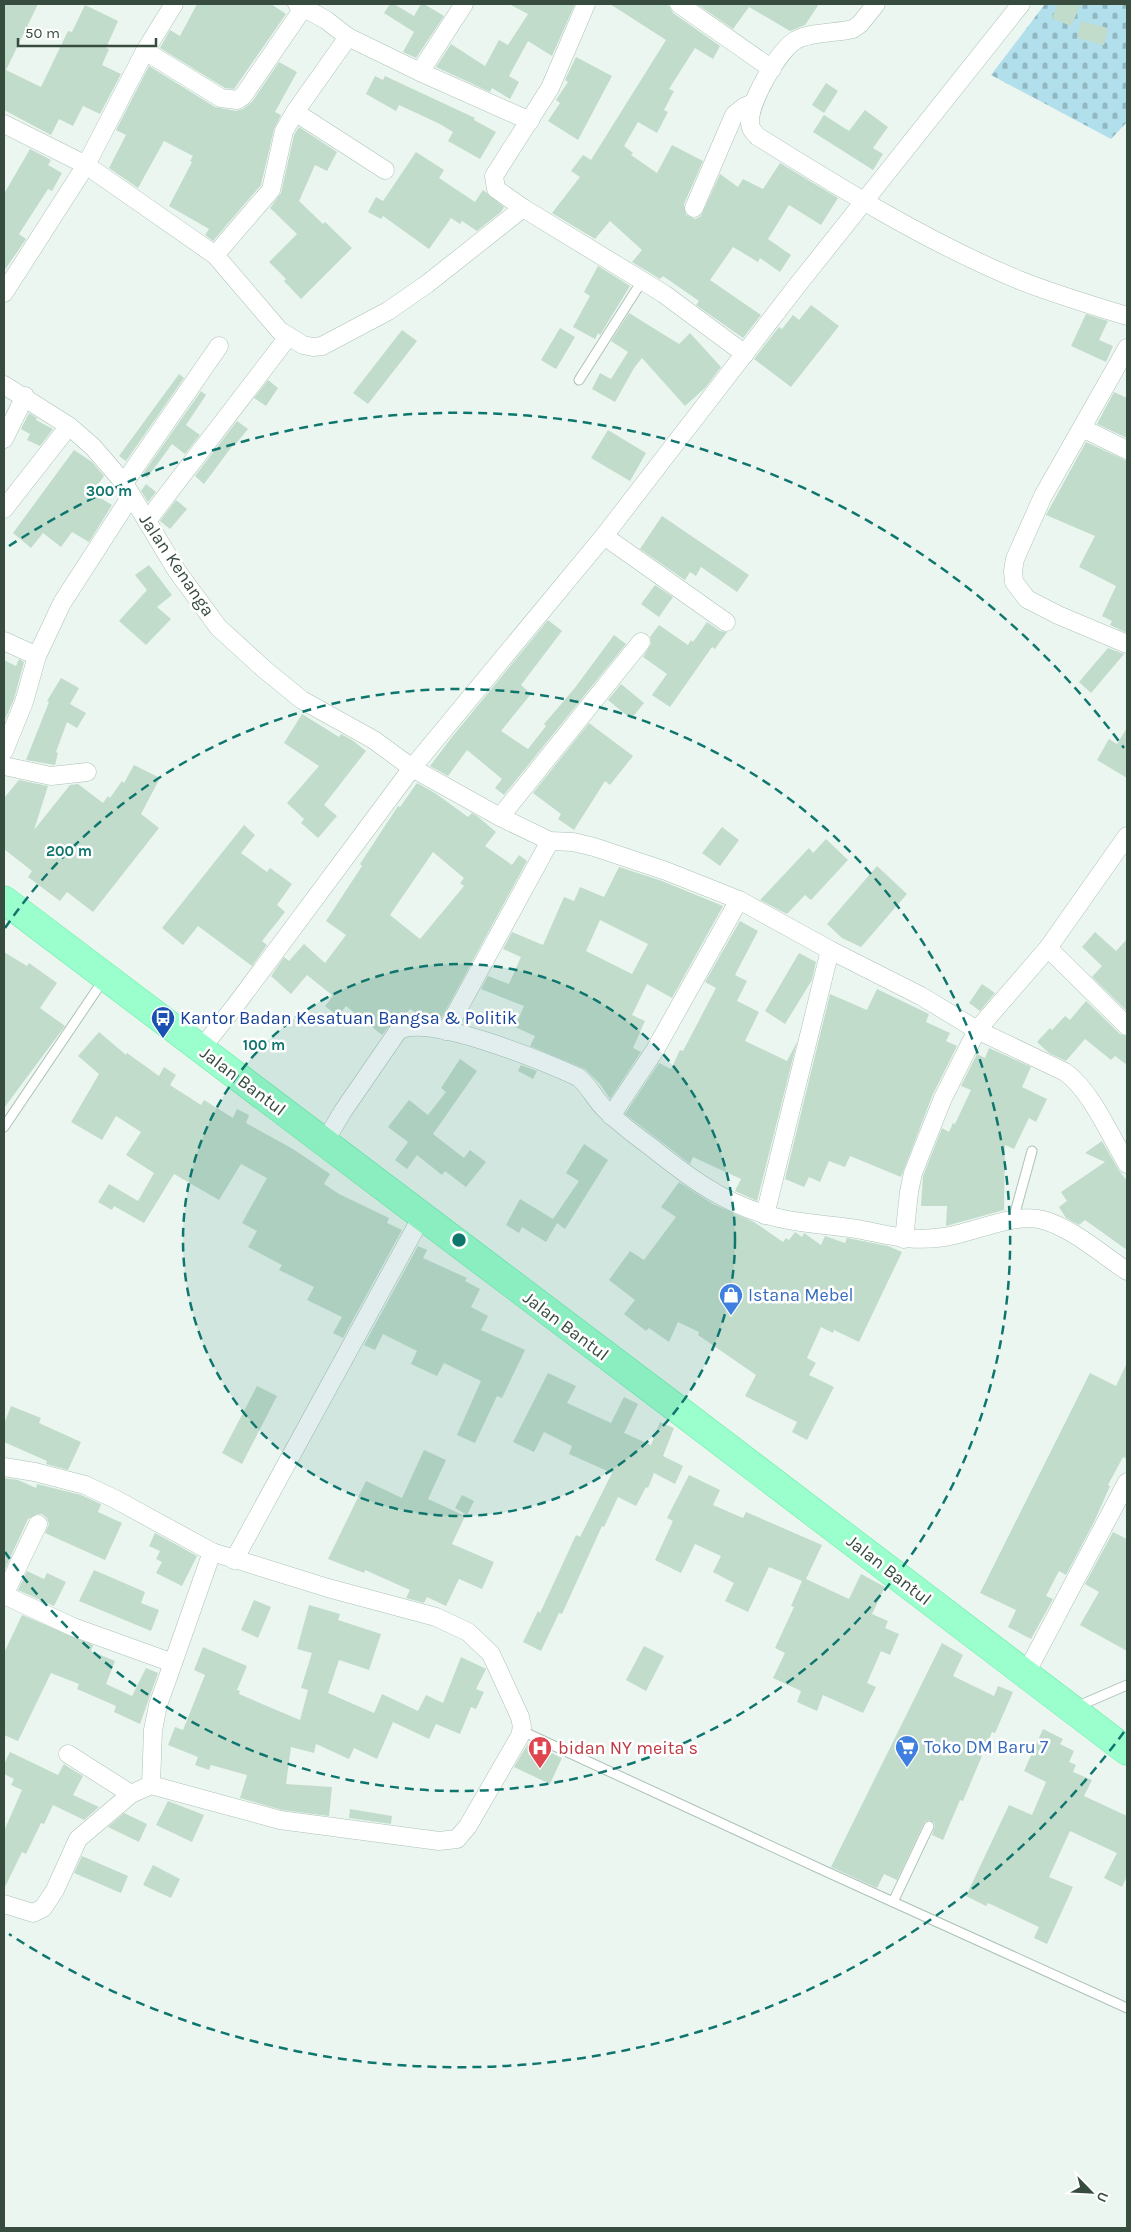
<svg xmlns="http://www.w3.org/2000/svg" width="1131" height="2232" viewBox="0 0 1131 2232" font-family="Karla,sans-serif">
<defs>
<pattern id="cemetery-stones" width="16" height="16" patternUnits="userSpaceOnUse" patternTransform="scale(1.25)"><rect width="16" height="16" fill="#b1dfec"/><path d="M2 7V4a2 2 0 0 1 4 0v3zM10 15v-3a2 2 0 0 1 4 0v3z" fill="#91b7c1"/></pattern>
</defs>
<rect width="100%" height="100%" fill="#ebf6f0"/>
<path fill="url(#cemetery-stones)" d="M1045,4H1127V122L1111,139L991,75Z"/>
<g fill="#c2dccc" fill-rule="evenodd">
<path d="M4,4H38L6,70L41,87L68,31L72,32L85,5L118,21L106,48L109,49L102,65L121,74L100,114L83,106L73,126L59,119L51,135L4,110Z"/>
<path d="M197,4H271L286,14L234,89L225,88L160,48L170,30L180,36Z"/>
<path d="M390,4H394L414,16L421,4H424L444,16L416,58L403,52L414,32L384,13Z"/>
<path d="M509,4H575L552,56L528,41L509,76L519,82L510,99L492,88L490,92L436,67L451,44L485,66L499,40L508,45L528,14Z"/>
<path d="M610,4H668L673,13L720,46L713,59L695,48L669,89L674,91L664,110L668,112L657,133L638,122L624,146L633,153L631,155L657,173L672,145L703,161L684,204L686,215L695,219L701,216L720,174L738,187L743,179L763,189L780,163L838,198L821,225L789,205L768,239L791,255L780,272L760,258L758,262L733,247L710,280L761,315L743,338L696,305L699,301L663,276L660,279L632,262L642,250L610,221L595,239L552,213L580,177L571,171L583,155L591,160L666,40Z"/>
<path d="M697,4H819L805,25L790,31L749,7L733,29Z"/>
<path d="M1058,4H1081L1071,26L1052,18Z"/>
<path d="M1081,21L1108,28L1104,45L1077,38Z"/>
<path d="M576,57L612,76L578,140L548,121L560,103L556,100L568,82L565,80Z"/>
<path d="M279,62L297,72L275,112L281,115L274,129L261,185L213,241L205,235L209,229L169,206L192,162L190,161L193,156L164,141L138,188L109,168L126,135L116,130L149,66L215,107L236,111L243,109L252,102Z"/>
<path d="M375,76L383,80L385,76L475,118L474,120L496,132L480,159L448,141L453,132L440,124L399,105L396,111L366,94Z"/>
<path d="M826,83L838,91L824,113L812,105Z"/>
<path d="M865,110L888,127L873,148L883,154L873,170L813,132L824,115L849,131Z"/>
<path d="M299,127L337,152L327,171L315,165L299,201L323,224L325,222L352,248L301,299L284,281L286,279L269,262L297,234L270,208L281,193L294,135Z"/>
<path d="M30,149L51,160L48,165L62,173L52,191L48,189L19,234L26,239L4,271V194Z"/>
<path d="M416,152L444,170L439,178L475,202L483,190L504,207L501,212L477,231L462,221L460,224L451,218L429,249L383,216L381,219L368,212L376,197L383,201Z"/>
<path d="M598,266L630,286L600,335L598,333L595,339L573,327L590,296L584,292Z"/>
<path d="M811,305L839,326L791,387L754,359L779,327L782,329L793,315L799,320Z"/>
<path d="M629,313L679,344L690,333L721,367L705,388L685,406L642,358L634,368L615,402L592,389L600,373L611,379L628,352L611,341Z"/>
<path d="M1086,314L1108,321L1099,340L1113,346L1106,362L1071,346Z"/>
<path d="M560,328L575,337L556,369L541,360Z"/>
<path d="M402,330L417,341L368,404L353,393Z"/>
<path d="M179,374L184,378L126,461L119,456Z"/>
<path d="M268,380L278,388L266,406L254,398Z"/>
<path d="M201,391L206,395L186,425L200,435L185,454L172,444L147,478L143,474Z"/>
<path d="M1114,392L1127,398V438L1097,424Z"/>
<path d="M29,413L37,418L36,420L53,429L40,446L27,440L30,434L21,429Z"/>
<path d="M237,421L248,429L234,446L233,445L204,484L195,476Z"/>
<path d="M608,430L646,453L630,481L591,458Z"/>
<path d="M1086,442L1127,461V633L1110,625L1112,621L1102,616L1116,586L1079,567L1095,536L1046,515Z"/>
<path d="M74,450L92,462L104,476L92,493L112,505L89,542L72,532L61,547L43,533L31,548L13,533Z"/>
<path d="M146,484L156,492L148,502L141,491Z"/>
<path d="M176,500L187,509L170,529L160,521Z"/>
<path d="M662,516L749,575L737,592L701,567L696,576L690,572L685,580L640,549Z"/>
<path d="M149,565L172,595L157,607L171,619L146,645L119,621L147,590L135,575Z"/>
<path d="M655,585L673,597L659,617L641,604Z"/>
<path d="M548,620L562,631L521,685L531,694L501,731L528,749L546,726L544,724L574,689L614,635L626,644L504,795L495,788L502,779L467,750L448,776L430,766L452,737Z"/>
<path d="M707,622L720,631L727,632L715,649L712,647L670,707L652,695L667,674L643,657L651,644L650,637L659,625L688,645L691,640L693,642Z"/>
<path d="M1108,648L1124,654L1091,693L1079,682Z"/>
<path d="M19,659L24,662L14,699L4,722V660L16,666Z"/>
<path d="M61,678L79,688L70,704L86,713L77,728L67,722L56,752L58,753L55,765L26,760L49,702L47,701Z"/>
<path d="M621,684L644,703L631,719L608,700Z"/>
<path d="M302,714L339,737L341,734L352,740L366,751L324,805L337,816L318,838L301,823L304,819L287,803L319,766L284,743Z"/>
<path d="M589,723L633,756L610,785L605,781L574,830L558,819L561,814L533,793Z"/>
<path d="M1127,728V778L1097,760L1109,739L1117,744Z"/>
<path d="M134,765L160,778L141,814L159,828L93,912L67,892L60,901L28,877L32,871L4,849V798L19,780L48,786L34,830L70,785L78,784L103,803L108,796L110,798L122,781L124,783Z"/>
<path d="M417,783L435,793L468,817L472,813L477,816L496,832L485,846L512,865L519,855L527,861L441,1019L421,1017L410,1009L402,1019L390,1025L382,1035L346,1006L338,1016L325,1006L333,996L307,975L291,994L271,976L284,957L289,961L304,944L325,963L346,935L326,921L362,866L360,864L398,806L400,807ZM433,852L464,878L460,883L464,886L420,939L390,915Z"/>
<path d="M244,825L255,835L241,853L267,872L270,868L292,884L277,905L285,912L262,941L267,945L252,966L198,926L183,945L162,928Z"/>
<path d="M722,827L739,840L720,866L702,853Z"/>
<path d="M826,839L848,860L811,900L805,895L787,914L760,900L809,848L813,853Z"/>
<path d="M877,866L907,894L861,947L842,938L827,924Z"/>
<path d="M619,867L662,881L723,906L672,998L647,984L632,1015L645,1021L633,1048L641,1052L610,1099L600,1084L585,1069L530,1046L535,1036L515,1027L524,1006L481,989L488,976L509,984L521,957L503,949L512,932L543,945L564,897L574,901L580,887L604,897ZM600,920L648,944L632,974L586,951Z"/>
<path d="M740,921L758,931L735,975L747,981L737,1001L759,1012L745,1041L787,1061L797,1042L757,1201L735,1191L741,1179L693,1157L690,1164L625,1114L659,1063L671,1069L680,1050L683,1051L716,988L705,982Z"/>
<path d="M1095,932L1116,951L1127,939V1011L1092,977L1102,966L1082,947Z"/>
<path d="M4,952L27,966L29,963L57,983L40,1008L65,1026L4,1108Z"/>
<path d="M799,953L816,962L812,980L785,1024L765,1011Z"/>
<path d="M982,984L995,993L980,1011L969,1003Z"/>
<path d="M877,989L929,1014L926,1022L950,1033L946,1041L957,1046L933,1094L901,1177L850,1156L845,1167L829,1161L820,1182L809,1177L804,1187L785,1179L830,994L867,1010Z"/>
<path d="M1086,1001L1120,1034L1127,1036V1065L1115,1056L1111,1060L1085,1039L1066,1061L1049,1053L1037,1042L1050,1028L1052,1030L1065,1016L1070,1020Z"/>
<path d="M99,1032L126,1055L127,1053L159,1076L164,1067L176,1075L170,1085L201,1105L204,1100L233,1118L237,1109L249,1115L246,1123L293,1149L330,1174L324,1184L339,1194L389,1218L387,1223L402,1230L343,1338L333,1333L342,1317L307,1300L314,1287L279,1270L282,1265L248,1247L257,1231L242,1223L267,1178L241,1164L219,1200L174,1174L144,1223L114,1206L112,1210L98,1202L109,1184L138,1201L154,1173L126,1155L141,1132L116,1116L102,1140L71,1122L99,1074L78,1056Z"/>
<path d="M989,1048L1031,1067L1022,1087L1047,1099L1036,1122L1029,1118L1014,1149L1005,1145L1004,1210L946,1226L947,1206H921L923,1176L942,1128L949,1132L953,1123L955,1124L971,1090L961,1086L977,1054L985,1058Z"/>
<path d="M460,1059L477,1071L433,1134L464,1158L470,1150L486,1162L466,1187L445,1171L442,1175L417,1155L407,1169L395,1160L408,1142L388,1127L409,1100L428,1115L446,1092L441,1088Z"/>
<path d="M521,1065L537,1071L533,1079L518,1071Z"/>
<path d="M1102,1141L1118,1169L1127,1181V1250L1085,1220L1079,1225L1066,1218L1059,1207L1067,1201L1061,1192L1105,1162L1085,1153Z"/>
<path d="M584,1144L608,1160L565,1229L557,1223L546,1242L522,1227L519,1233L506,1225L520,1199L553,1219L579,1181L566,1173Z"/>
<path d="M679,1182L713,1204L754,1222L783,1242L786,1238L789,1240L795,1232L802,1237L804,1233L821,1245L825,1236L845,1243L847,1238L888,1246L902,1252L859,1342L834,1330L833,1333L821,1327L807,1358L816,1363L809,1375L834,1387L807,1440L792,1432L797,1422L745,1396L756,1375L698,1335L699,1332L678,1322L669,1342L649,1328L646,1331L624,1314L635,1300L609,1280L630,1251L644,1260L676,1217L661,1207Z"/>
<path d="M418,1246L427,1250L423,1258L467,1278L465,1281L480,1289L471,1307L488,1316L481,1330L525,1350L502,1398L497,1396L475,1443L457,1435L481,1381L444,1363L437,1376L411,1364L417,1351L383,1334L375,1350L364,1345Z"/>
<path d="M1127,1363V1459L1123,1457L1108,1485L1110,1486L1094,1522L1066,1575L1059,1571L1046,1596L1053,1599L1031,1639L1008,1627L1016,1610L980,1593L1090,1373L1116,1386Z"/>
<path d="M548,1373L576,1386L567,1403L611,1423L624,1397L638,1404L624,1433L651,1445L660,1422L674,1428L663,1456L683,1466L675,1484L654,1473L648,1488L646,1487L636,1506L618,1497L604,1527L602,1526L562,1614L559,1613L541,1651L523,1642L538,1611L540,1613L576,1535L580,1537L612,1473L569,1454L572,1446L544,1432L534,1452L513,1442Z"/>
<path d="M257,1386L277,1396L242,1464L222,1453Z"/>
<path d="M11,1406L41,1418L39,1423L81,1442L68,1470L46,1464L47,1461L4,1442V1424Z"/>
<path d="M424,1450L446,1460L428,1499L465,1516L452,1544L494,1562L482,1589L459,1579L446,1606L427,1597L424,1603L406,1598L410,1590L365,1570L364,1573L328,1559L366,1481L402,1498Z"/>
<path d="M689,1475L720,1490L713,1505L743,1518L746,1512L822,1545L806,1579L849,1599L861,1574L885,1587L872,1614L888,1621L885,1628L899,1634L890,1655L881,1651L867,1683L876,1687L863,1713L823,1695L817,1711L797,1702L801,1691L773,1678L785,1653L775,1648L794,1607L791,1606L802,1581L769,1567L748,1612L725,1601L734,1583L713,1572L721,1556L695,1544L681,1573L655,1560L673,1521L667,1518Z"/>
<path d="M4,1478L18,1480L36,1488L37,1484L81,1495L101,1504L98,1512L122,1523L105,1560L45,1533L49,1524L47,1518L42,1514H37L28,1519L4,1571Z"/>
<path d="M462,1495L474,1501L467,1515L455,1508Z"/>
<path d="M1113,1532L1127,1539V1651L1080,1625L1099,1592L1085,1584Z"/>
<path d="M155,1533L197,1556L182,1586L156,1573L162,1562L156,1559L160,1551L149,1546Z"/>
<path d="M94,1570L145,1592L141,1603L159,1610L151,1631L79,1601Z"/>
<path d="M27,1571L44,1579L47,1573L66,1582L54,1606L18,1590Z"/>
<path d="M254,1600L271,1607L258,1638L241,1630Z"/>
<path d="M309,1605L340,1614L338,1620L381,1634L369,1670L339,1660L328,1693L374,1713L382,1694L418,1711L426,1695L443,1703L461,1657L486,1669L476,1689L484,1692L476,1709L471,1707L460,1734L436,1724L429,1739L393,1722L377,1759L354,1748L349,1759L316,1744L314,1753L291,1747L286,1784L332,1787L329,1816L282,1810L240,1798L247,1775L211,1765L209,1770L195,1765L198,1757L168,1745L175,1727L183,1730L205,1675L194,1670L203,1647L247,1666L237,1690L240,1691L239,1694L300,1720L308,1690L301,1688L312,1653L297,1649Z"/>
<path d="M22,1615L93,1645L91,1651L115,1661L106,1684L132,1696L146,1668L158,1673L140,1724L114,1712L116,1706L77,1689L79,1684L51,1673L18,1741L4,1735V1653Z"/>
<path d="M942,1643L963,1655L953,1676L994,1696L998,1686L1013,1692L995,1733L992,1732L963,1801L960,1800L943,1840L932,1835L935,1826L934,1822L929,1820L925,1821L897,1880L884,1874L877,1888L831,1867Z"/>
<path d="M644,1646L664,1656L646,1691L626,1680Z"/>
<path d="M1043,1729L1063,1739L1060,1744L1074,1751L1069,1762L1076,1765L1073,1772L1092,1780L1084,1796L1127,1816V1876L1122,1887L1104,1878L1117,1853L1070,1831L1049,1877L1073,1887L1047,1944L1034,1938L1039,1927L988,1903L986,1906L966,1896L1009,1805L1032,1815L1046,1782L1024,1771Z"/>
<path d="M529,1742L562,1758L550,1784L514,1767Z"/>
<path d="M10,1752L58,1775L64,1764L68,1767L83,1776L73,1795L99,1807L84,1820L53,1805L44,1824L41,1823L26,1854L22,1852L4,1889V1831L22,1790L11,1785L14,1779L4,1774V1764Z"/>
<path d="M168,1801L204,1815L192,1842L156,1825Z"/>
<path d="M350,1809L392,1816L391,1824L349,1818Z"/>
<path d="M124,1813L147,1824L139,1842L108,1827Z"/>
<path d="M82,1856L128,1876L121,1893L74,1873Z"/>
<path d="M153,1865L180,1879L171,1898L143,1885Z"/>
</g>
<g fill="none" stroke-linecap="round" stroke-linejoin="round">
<g stroke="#acc3b6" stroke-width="11">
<g id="lane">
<path d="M579,380L642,281"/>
<path d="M4,1127L104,979"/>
<path d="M1013,1220L1032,1151"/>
<path d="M1076,1707L1127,1685"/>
<path d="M522,1731L827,1872L1127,2008"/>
<path d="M893,1902L929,1826"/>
</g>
</g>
<g stroke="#acc3b6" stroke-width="19">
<g id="street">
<path d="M297,4L326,20L348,37L420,72L530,121"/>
<path d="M586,4L550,88L494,176L496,189L523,208L664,294L745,354"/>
<path d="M679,4L772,69"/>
<path d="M876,4L860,24L853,29C837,33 810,32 796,40C778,51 749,102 750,123C750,129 753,131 757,136C842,189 927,242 1019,280C1054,294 1091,305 1127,316"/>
<path d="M145,51L221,98L237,100L243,96L304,7"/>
<path d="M420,72L464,4"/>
<path d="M295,112L385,170"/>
<path d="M4,124L86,165L215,255L280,331L303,345L313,347L322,346L388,311L427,284L523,208"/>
<path d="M694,208L734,115L744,107L753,103"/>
<path d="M215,255L271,190L284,131L295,112L348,37"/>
<path d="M4,293L86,165L145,51L174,4"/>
<path d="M1127,348L1043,496L1015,559L1013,571L1014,582L1027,599L1058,615L1127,644"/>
<path d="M4,385L69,426L93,447L124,483L177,571L218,627L264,669L302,700L374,740L412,768L500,817L550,841L573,842L594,847L666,871L739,900L830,950L921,996L977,1030L1065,1072C1090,1089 1111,1137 1127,1164"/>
<path d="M1082,428L1127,450"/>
<path d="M4,439L25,396"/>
<path d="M124,483L219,346"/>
<path d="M4,509L69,426"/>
<path d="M147,521L288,337"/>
<path d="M604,536L726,622"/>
<path d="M4,641L37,656"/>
<path d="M4,751L24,702L37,656L62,603L131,496"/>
<path d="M4,766L51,776L87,772"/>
<path d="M500,817L641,642"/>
<path d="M1048,948L1127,1026"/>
<path d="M446,1031L550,841"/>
<path d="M201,1049L235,1006L412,768L604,536L796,287L1021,4"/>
<path d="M611,1116L655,1050L739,900"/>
<path d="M324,1143L343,1111L398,1031C426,1012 547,1063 578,1077C590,1086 595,1101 607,1111C620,1124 636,1136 651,1147C686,1175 720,1201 764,1214C792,1223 821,1224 850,1228C884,1233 907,1243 944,1237C974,1233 1013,1212 1043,1220C1074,1229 1101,1254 1127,1271"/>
<path d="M765,1215L830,950"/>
<path d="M904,1239L909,1192L913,1173L943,1098L977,1030L1048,948L1127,836"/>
<path d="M4,1467L35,1472L85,1485L115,1499L212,1552L328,1588L436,1617L468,1632L491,1654L520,1717L522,1727L520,1736L468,1826L457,1839L439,1841L280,1820L151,1785L131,1794L78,1839L55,1890L43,1908L33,1913L4,1904"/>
<path d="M234,1560L422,1216"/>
<path d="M4,1595L73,1627L173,1663L212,1552"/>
<path d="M4,1595L38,1524"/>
<path d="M1025,1675L1127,1482"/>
<path d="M68,1754L131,1794"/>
<path d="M151,1785L153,1730L158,1705L173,1663"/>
</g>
</g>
<g stroke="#62eca5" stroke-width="29">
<path id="primary" d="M4,900C380,1181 753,1467 1127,1751"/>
</g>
<use href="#lane" stroke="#fff" stroke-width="9"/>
<use href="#street" stroke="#fff" stroke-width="18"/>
<use href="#primary" stroke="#9bffcd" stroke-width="28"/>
</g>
<circle cx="459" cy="1240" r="276" fill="#0f766e" fill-opacity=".12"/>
<g fill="none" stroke="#0f766e" stroke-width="2.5" stroke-dasharray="9 6">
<circle cx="459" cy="1240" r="276"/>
<path d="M5 928A551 551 0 1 1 5 1552"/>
<path d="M1124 1732A827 827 0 0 1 9 1934M9 546A827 827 0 0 1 1124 748"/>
</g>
<defs>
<g id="bus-pin" transform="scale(1.25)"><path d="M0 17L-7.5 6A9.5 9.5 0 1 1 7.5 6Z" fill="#1a4fb4" stroke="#fff"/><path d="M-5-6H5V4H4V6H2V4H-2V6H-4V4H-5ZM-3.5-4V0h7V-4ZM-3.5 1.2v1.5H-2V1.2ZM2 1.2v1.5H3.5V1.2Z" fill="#fff"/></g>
<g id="shop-pin" transform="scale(1.25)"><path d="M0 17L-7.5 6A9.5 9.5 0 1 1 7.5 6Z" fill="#3f7fe0" stroke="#fff"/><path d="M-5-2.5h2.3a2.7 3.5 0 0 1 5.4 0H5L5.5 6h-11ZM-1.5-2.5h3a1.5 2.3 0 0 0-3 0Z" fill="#fff"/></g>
<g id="supermarket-pin" transform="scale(1.25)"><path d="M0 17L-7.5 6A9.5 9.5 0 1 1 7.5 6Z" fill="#3f7fe0" stroke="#fff"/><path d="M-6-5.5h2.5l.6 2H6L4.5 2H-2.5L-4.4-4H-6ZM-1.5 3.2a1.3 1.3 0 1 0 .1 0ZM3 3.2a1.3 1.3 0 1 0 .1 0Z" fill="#fff"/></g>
<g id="hospital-pin" transform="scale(1.25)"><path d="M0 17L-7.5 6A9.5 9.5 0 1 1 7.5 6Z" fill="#e0444e" stroke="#fff"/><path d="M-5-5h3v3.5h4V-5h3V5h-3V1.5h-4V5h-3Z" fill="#fff"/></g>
</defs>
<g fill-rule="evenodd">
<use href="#bus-pin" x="163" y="1018"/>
<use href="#shop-pin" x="731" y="1295"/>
<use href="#supermarket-pin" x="907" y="1747"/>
<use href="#hospital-pin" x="540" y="1748"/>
</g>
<g text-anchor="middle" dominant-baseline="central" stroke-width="5" stroke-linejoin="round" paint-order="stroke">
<g font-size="18" fill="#374b3f" stroke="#fff">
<text transform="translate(177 565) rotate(56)">Jalan Kenanga</text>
<text transform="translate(243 1081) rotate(37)">Jalan Bantul</text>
<text transform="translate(566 1326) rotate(37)">Jalan Bantul</text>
<text transform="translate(889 1570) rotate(38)">Jalan Bantul</text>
</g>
<g font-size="18" fill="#164399" stroke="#fff" text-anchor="start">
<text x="180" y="1018">Kantor Badan Kesatuan Bangsa &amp; Politik</text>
</g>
<g font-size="18" fill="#366cbe" stroke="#fff" text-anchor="start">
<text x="748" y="1295">Istana Mebel</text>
<text x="924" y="1747">Toko DM Baru 7</text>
</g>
<g font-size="18" fill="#be3a42" stroke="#fff" text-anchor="start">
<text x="558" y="1748">bidan NY meita s</text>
</g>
</g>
<circle cx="459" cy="1240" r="8" fill="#0f766e" stroke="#fff" stroke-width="2.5"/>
<g font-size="15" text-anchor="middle" font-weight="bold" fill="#0f766e" stroke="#fff" stroke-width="5" stroke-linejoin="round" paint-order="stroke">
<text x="109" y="496">300 m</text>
<text x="69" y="856">200 m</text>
<text x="264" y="1050">100 m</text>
</g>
<rect width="1131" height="2232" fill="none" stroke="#374b3f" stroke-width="10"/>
<g transform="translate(1091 2192) rotate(114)" stroke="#ffffff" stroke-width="4" paint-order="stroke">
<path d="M0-4L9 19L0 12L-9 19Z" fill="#374b3f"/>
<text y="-8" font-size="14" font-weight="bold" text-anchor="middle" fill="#374b3f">U</text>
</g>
<path d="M18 38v8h138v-8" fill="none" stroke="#374b3f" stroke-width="2.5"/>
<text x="25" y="38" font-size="15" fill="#374b3f" stroke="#ffffff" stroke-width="4" paint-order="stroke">50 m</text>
</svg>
